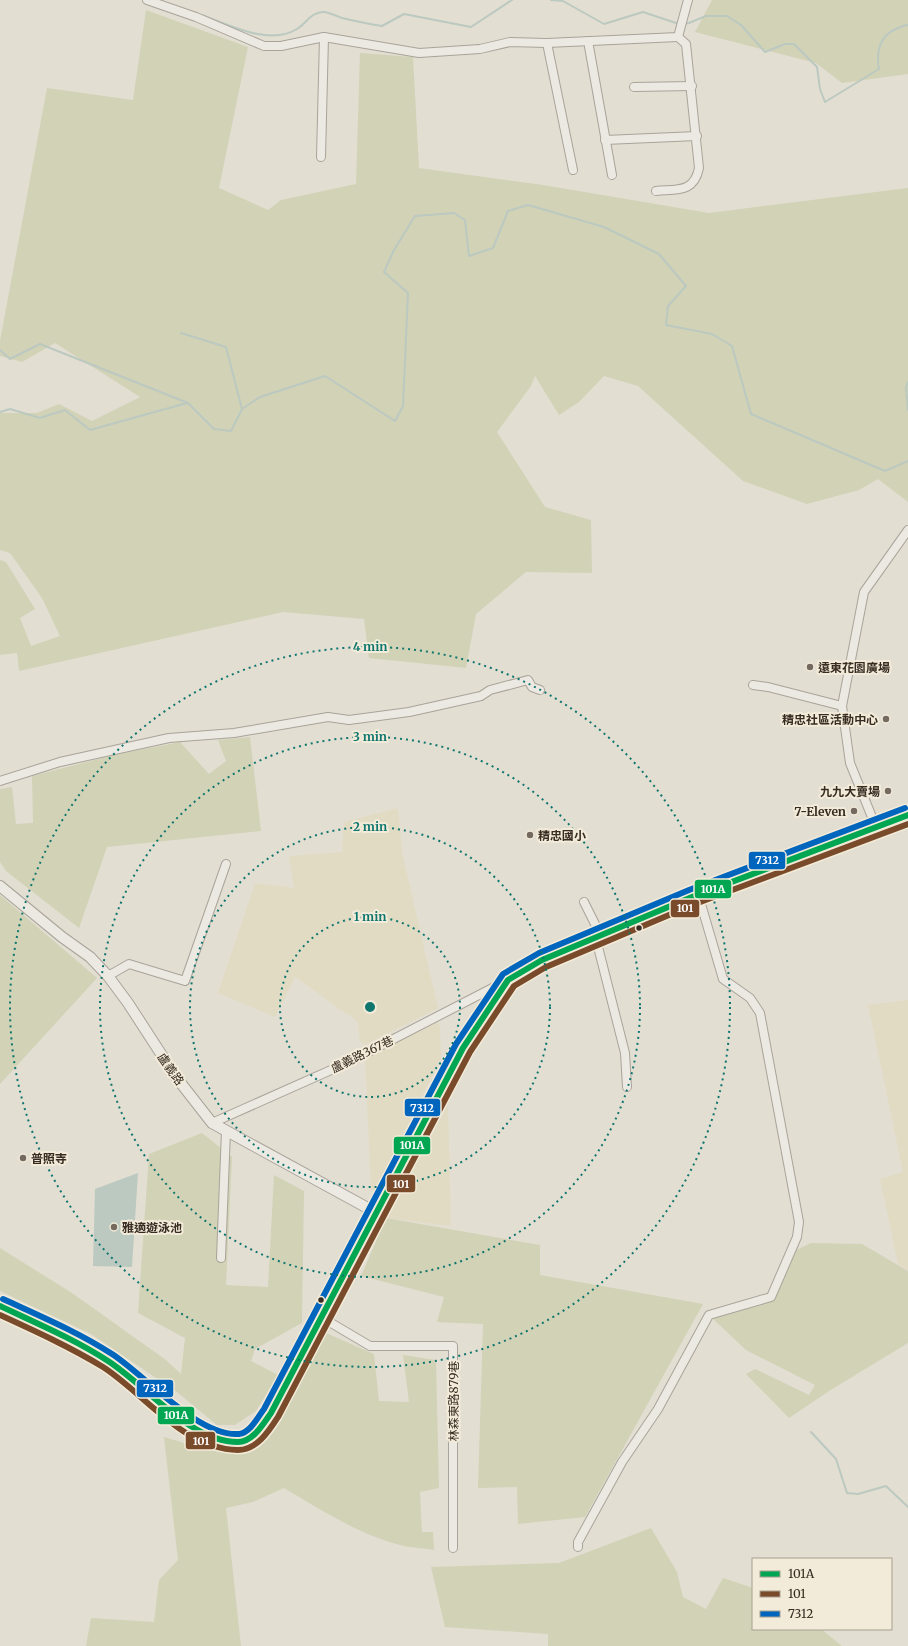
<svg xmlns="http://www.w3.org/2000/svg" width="908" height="1646" viewBox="0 0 908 1646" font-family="Merriweather,'Noto Sans TC',serif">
<rect width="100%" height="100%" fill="#e3ded2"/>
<g fill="#e1dbc4">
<path d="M398,808L402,852L438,1008L365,1045L360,1042L358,1022L295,977L275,1017L218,993L255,883L294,888L289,856L342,852L344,822Z"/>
<path d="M908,1000V1270L898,1264L880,1179L903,1172L868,1005Z"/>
<path d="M438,1022L440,1027L441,1057L376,1192L371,1190L365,1058Z"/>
<path d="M448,1105L451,1226L386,1218Z"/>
</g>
<g fill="#d2d2b6">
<path d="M712,0H908V74L842,83L816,63L695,32Z"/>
<path d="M146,10L248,47L219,188L268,210L281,200L356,184L360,53L413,57L419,168L543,185L709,213L908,188V502L878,479L859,490L807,504L743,481L638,386L604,376L579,402L559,415L535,376L531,386L497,432L545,507L591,520L592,573L526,572L476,614L466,668L369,658L364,619L283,612L19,671L17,653L0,655V560L6,562L35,609L20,618L31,646L60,636L42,598L10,553L0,550V413H37L59,404L92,421L140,397L55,343L22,362L0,356V341L47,88L133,100Z"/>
<path d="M250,737L261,831L107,847L79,928L6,871L0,862V789L12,787L16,824L33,823L32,776L114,755L180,742L209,774L226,761L218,740Z"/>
<path d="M0,895L97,978L0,1084Z"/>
<path d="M202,1133L232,1157L226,1285L268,1287L274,1175L304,1191L302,1323L255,1349L251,1361L278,1375L256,1411L235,1425H217L177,1392L91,1334L0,1291V1248L72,1293L166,1360L181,1374L185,1338L138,1313L149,1154Z"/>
<path d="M386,1218L540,1245V1275L703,1304L585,1517L518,1524L517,1487L478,1488L483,1324L437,1322L444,1297L361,1276Z"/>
<path d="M811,1243L862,1244L908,1271V1343L829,1391L789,1418L746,1374L755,1369L809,1395L815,1385L746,1350L709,1315L771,1297L788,1254Z"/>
<path d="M326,1333L374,1354L379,1401L409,1402L403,1355L436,1360L439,1488L420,1492L422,1532H433L434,1550C423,1548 411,1548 400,1545C358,1534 321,1510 284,1488L253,1502L226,1508L241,1646H86L91,1618L154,1622L159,1580L178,1560L164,1437L194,1446L250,1447L273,1432Z"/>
<path d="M651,1528L677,1572L683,1597L706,1609L723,1578L753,1588V1629H821L842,1646H548V1634L445,1627L431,1567L559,1563Z"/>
</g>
<path fill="#bbc9c0" d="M138,1173L132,1267L93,1266L95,1189Z"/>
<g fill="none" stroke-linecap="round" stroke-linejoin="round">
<g stroke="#bbc9c0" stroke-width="2">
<path d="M551,0L563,1L604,24L643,12L679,24"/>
<path d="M202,15C229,25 269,46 297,29C306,24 311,11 325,12C330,13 337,16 342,18C355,21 368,24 382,26L404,14L471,27L512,0"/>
<path d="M683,24L689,23L706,16H727L741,25L765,52L785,44H794L817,67L820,89L825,102L879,69C876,53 879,36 896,29C900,27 904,25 908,25"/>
<path d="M181,333L226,347L242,409"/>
<path d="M0,350L10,359L40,344L188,403L214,429L231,431L242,409L260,397L325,376L395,421L403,406L408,293L384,272L394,250L415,216L454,213L465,220L469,256L493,248L508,211L528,205L604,227L659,254L686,286L668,306L666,325L712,334L732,346L751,414L885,471L908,461"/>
<path d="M908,382L906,387L908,410"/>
<path d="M0,412L10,409L40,418L65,410L90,430L187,403"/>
<path d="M811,1432L836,1459L847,1493L858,1494L886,1486L908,1507"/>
</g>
<g stroke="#a9a39a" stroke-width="10">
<g id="minor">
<path d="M147,0L196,17L264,46H281L324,37L419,53L480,49L510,42L547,43L678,37L688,0"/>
<path d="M588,41L612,175"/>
<path d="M547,43L573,170"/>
<path d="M634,87L692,86"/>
<path d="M605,140L697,136"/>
<path d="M321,157L324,37"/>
<path d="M656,191C677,189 694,193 699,168L686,44L678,37"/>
<path d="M753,685L768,687L842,706"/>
<path d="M0,781L60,762L169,738L234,733L328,717L349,720L409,712L481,696L490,690L528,680L532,687L540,690"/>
<path d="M876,827L850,763L842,706L864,592L908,530"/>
<path d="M584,902L601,936"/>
<path d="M596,939L625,1053L627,1087"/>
<path d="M108,976L129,964L185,981L226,864"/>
<path d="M212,1123L349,1062L506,981"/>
<path d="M221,1258L226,1131"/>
<path d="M321,1317L370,1346H453V1548"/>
<path d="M578,1547V1542L622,1462L658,1409L709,1315L771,1297L797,1237L799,1222L760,1013L750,998L723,979L698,894"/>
</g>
</g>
<g stroke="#a9a39a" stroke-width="12">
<path id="tertiary" d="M0,886L62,937L90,957L108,976L128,1003L176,1077L212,1123L375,1212"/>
</g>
<g stroke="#99938a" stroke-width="14">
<path id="secondary" d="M0,1306C36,1323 74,1340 108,1361C148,1385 189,1441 238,1442C253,1442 263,1424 271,1413L463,1048L508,980L542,960L692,897L908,815"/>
</g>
<use href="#minor" stroke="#ece9e2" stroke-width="8"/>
<use href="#tertiary" stroke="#ece9e2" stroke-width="10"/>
<use href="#secondary" stroke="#ece9e2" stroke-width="12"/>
<g stroke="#f3ebd9" stroke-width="9">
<path id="bus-1" d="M0,1306C36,1323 74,1339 108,1361C147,1386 190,1442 238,1442C253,1442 263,1424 271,1413L463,1048L508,980L542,960L692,897L908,815"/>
</g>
<g stroke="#f3ebd9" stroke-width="9">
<path id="bus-2" d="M0,1315C35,1331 70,1347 103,1367C145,1394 183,1449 238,1450C257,1450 269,1431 278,1417L470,1052L514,986L546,967L695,904L908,824"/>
</g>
<g stroke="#f3ebd9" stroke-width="9">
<path id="bus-3" d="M3,1299C40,1316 78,1332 112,1354C145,1375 198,1437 239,1434C250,1433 258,1417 264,1409L456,1044L503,974L539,953L689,890L905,808"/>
</g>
<use href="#bus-1" stroke="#00a651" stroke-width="6"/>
<use href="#bus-2" stroke="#7a4b2a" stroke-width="6"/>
<use href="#bus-3" stroke="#0065bd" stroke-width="6"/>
</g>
<g fill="none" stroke="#0f766e" stroke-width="2" stroke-dasharray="2 4">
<circle cx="370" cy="1007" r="90"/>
<circle cx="370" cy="1007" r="180"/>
<circle cx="370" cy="1007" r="270"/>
<circle cx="370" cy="1007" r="360"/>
</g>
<g fill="#746a60" stroke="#f3ebd9" stroke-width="1.5">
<circle cx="810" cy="667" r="4"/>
<circle cx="886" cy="719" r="4"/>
<circle cx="888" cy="791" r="4"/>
<circle cx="854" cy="811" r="4"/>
<circle cx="530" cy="835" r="4"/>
<circle cx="23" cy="1158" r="4"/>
<circle cx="114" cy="1227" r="4"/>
</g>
<g fill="#382c22" stroke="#f3ebd9" stroke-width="1.5">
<circle cx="639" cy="928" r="3.5"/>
<circle cx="321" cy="1300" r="3.5"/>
</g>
<g text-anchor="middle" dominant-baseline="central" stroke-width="4" stroke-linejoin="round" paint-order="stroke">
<g font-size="12" font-weight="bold" fill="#382c22" stroke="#f3ebd9" text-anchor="start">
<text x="818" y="667">遠東花園廣場</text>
<text x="878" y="719" text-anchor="end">精忠社區活動中心</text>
<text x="880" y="791" text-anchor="end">九九大賣場</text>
<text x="846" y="811" text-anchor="end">7-Eleven</text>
<text x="538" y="835">精忠國小</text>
<text x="31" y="1158">普照寺</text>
<text x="122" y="1227">雅適遊泳池</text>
</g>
<g font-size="12" fill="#382c22" stroke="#f3ebd9">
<text transform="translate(362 1054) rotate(-26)">盧義路367巷</text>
<text transform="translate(171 1069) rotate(55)">盧義路</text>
<text transform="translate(453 1401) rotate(-90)">林森東路879巷</text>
</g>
</g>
<circle cx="370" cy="1007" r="6" fill="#0f766e" stroke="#f3ebd9" stroke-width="2"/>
<g font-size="12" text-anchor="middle" font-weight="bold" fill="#0f766e" stroke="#f3ebd9" stroke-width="4" stroke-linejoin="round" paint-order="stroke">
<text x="370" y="651">4 min</text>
<text x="370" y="741">3 min</text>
<text x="370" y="831">2 min</text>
<text x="370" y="921">1 min</text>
</g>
<g stroke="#f3ebd9" stroke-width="1.5">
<rect x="748" y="851" width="38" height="19" rx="4" fill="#0065bd"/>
<rect x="694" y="879" width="38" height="20" rx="4" fill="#00a651"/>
<rect x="670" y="899" width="30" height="19" rx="4" fill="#7a4b2a"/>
<rect x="404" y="1098" width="37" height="19" rx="4" fill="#0065bd"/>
<rect x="393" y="1136" width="38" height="19" rx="4" fill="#00a651"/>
<rect x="386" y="1174" width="30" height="19" rx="4" fill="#7a4b2a"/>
<rect x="136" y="1379" width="38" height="19" rx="4" fill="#0065bd"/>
<rect x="157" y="1406" width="38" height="19" rx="4" fill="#00a651"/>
<rect x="185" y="1431" width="31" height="19" rx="4" fill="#7a4b2a"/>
</g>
<g font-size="11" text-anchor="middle" font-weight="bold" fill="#fff">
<text x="767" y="864">7312</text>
<text x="713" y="893">101A</text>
<text x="685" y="912">101</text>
<text x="422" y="1112">7312</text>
<text x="412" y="1149">101A</text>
<text x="401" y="1188">101</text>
<text x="155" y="1392">7312</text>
<text x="176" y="1419">101A</text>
<text x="201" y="1445">101</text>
</g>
<rect x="752" y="1558" width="140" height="72" fill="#f3ebd9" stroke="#a89f90"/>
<rect x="760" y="1571" width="20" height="6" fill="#00a651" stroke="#a89f90"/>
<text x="788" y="1578" font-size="12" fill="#382c22">101A</text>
<rect x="760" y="1591" width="20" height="6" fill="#7a4b2a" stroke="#a89f90"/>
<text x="788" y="1598" font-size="12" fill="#382c22">101</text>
<rect x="760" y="1611" width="20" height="6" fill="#0065bd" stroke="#a89f90"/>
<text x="788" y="1618" font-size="12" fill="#382c22">7312</text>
</svg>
